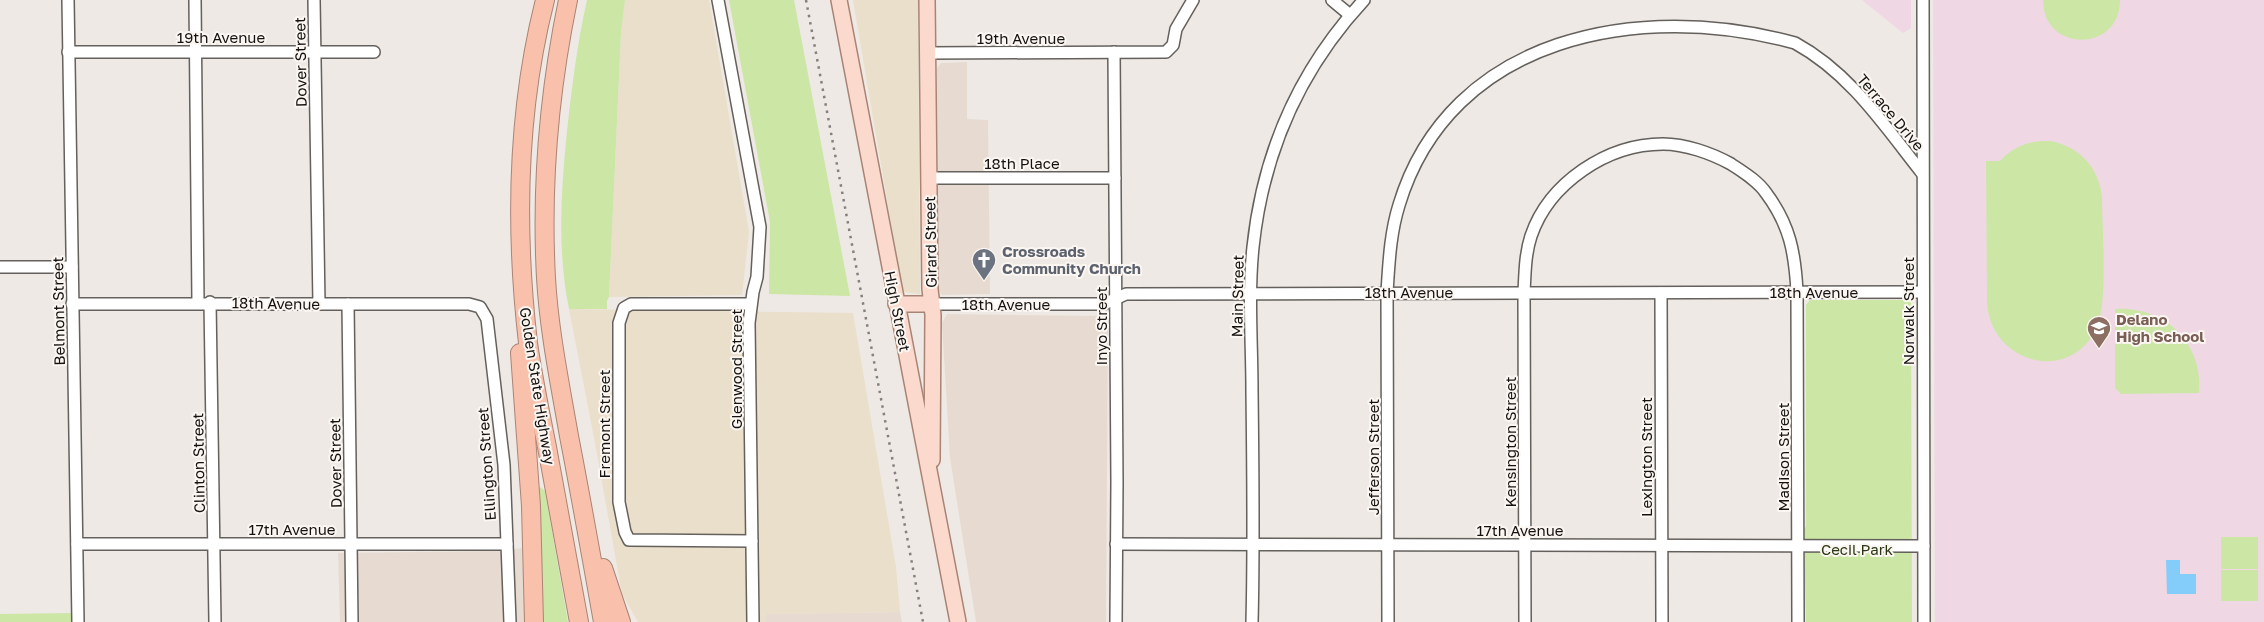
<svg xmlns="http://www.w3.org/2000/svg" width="2264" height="622" viewBox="0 0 2264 622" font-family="'Golos Text',sans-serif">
<rect width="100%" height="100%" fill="#eee9e4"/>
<g fill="#e7dbd1">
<path d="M967,62V119L988,120L990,294L942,295L938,288L937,68L941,63Z"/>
<path d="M947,314L1103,316L1108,327L1106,622H976L950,458L942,323Z"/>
<path d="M522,548L525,622H340L338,553L500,551Z"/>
<path d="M900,612L902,622H765L766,614Z"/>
</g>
<g fill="#eadfca">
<path d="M625,0H709L749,232L742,295L609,297L621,33Z"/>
<path d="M853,0H918L920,294L904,292L900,276Z"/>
<path d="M569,309L853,313L896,567L900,612L767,614L765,622H638L622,594L595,443Z"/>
</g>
<g fill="#efd8e4">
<path d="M1862,0H1911V28L1903,33Z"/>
<path d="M1933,0H2264V622H1935Z"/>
</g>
<g fill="#cce6a6">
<path d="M587,0H625L621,33L609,297L607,301V309H569C557,250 561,191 567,131C572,87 577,44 587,0Z"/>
<path d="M729,0H794L850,296L769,294L770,222Z"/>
<path d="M2043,0H2120C2120,53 2043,53 2043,0Z"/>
<path d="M2051,141C2080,147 2099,168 2102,197C2102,227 2108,303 2097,327C2071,385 1991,364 1987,303L1986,161H2000C2013,146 2031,140 2051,141Z"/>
<path d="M1810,300H1911L1912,622H1806L1804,530L1806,526V305Z"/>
<path d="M2115,309C2165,306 2203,343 2199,393L2121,394L2115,388Z"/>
<path d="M540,487L545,491L568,622H543L535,492Z"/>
<rect x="2221" y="537" width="37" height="32"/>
<rect x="2221" y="570" width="37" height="31"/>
<path d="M72,613V622H0V614Z"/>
</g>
<path fill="#84ccf9" d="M2166,560H2180V574H2196V594H2167Z"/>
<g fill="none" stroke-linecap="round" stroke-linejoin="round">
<g stroke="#64605c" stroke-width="14">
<g id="minor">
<path d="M68,0L78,622"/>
<path d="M195,0L198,302"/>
<path d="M314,0L319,304"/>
<path d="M718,0L760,227L757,277L753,292L749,323L753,622"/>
<path d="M1332,0L1350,15"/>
<path d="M1923,0L1924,622"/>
<path d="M68,52H374"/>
<path d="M1114,52L1117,482L1116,622"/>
<path d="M927,53L1166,52L1173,45L1176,29L1193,0"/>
<path d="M928,178H1115"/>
<path d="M0,267H72"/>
<path d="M1661,293L1662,622"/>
<path d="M210,302L215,622"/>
<path d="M72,304H469L480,307L487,319L504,465L510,622"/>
<path d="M348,304L352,622"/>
<path d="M751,304H631L624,308L619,323V502L625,532L629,540L752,541"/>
<path d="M932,304H1104L1126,294L1923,292"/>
<path d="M77,544H507"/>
<path d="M1116,544L1924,546"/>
<path d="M1252,622C1254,545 1253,468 1252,391C1252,344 1248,295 1253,247C1263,153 1299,70 1364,0"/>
<path d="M1388,622L1387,292C1389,263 1390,234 1399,205C1450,36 1640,0 1795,43C1850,73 1884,125 1922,173"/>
<path d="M1525,622L1524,293C1525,274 1525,254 1531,236C1549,183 1607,144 1663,144C1685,144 1711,153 1731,164C1743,172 1758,181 1766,193C1790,225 1795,253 1797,292L1798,622"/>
</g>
</g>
<g stroke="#a98475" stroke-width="18">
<g id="major">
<path d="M839,0L958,622"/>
<path d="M927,0L930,289L933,315L932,460"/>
<path d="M896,304H932"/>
</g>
</g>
<g stroke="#a98475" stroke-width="20">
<g id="highway">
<path d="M545,0C517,110 515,230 528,343C533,378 540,412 547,447C558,505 568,564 579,622"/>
<path d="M568,0C549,92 541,185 546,278C549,331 560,384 569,436C581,498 592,560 603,622"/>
<path d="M520,353L531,506L534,622"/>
<path d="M603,568L621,622"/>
</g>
</g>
<use href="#minor" stroke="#fff" stroke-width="11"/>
<use href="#major" stroke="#fbdacd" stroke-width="15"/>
<use href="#highway" stroke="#f9c1ac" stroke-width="18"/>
<path stroke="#84807d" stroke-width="2.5" stroke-dasharray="2.5 5" stroke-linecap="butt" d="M806,0L923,622"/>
</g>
<defs>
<g id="church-pin" transform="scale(1.25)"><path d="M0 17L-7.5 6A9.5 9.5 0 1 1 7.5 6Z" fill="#6b7280" stroke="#fbf6f1"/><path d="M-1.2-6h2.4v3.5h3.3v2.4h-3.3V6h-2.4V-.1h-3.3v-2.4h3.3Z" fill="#fff"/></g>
<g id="school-pin" transform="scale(1.25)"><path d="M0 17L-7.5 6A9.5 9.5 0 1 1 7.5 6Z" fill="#8d6e63" stroke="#fbf6f1"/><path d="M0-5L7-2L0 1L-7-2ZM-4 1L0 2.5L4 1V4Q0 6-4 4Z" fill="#fff"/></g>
</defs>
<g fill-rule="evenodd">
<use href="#church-pin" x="984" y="260"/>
<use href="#school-pin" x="2099" y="328"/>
</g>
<g text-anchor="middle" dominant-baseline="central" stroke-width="4" stroke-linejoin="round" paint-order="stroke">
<g font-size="15" fill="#141210" stroke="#fbf6f1">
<text x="221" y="37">19th Avenue</text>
<text x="1021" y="38">19th Avenue</text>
<text transform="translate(300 62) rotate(-91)">Dover Street</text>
<text transform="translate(1891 112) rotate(50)">Terrace Drive</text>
<text x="1022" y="163">18th Place</text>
<text transform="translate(930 242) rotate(-91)">Girard Street</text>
<text x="1409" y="292">18th Avenue</text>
<text x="1814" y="292">18th Avenue</text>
<text transform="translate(1237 296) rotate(-89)">Main Street</text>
<text transform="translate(276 303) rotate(1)">18th Avenue</text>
<text x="1006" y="304">18th Avenue</text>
<text transform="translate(58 311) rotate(-91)">Belmont Street</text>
<text transform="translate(898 311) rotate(79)">High Street</text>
<text transform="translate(1908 311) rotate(-90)">Norwalk Street</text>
<text transform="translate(1101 326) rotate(-90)">Inyo Street</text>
<text transform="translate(736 369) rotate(-90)">Glenwood Street</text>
<text transform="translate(538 386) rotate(81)">Golden State Highway</text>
<text transform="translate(604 424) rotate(-90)">Fremont Street</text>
<text transform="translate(1510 442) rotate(-90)">Kensington Street</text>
<text transform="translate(1373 457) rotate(-90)">Jefferson Street</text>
<text transform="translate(1646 457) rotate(-90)">Lexington Street</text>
<text transform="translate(1783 457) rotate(-90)">Madison Street</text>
<text transform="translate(198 463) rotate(-91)">Clinton Street</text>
<text transform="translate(335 463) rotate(-91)">Dover Street</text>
<text transform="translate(486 464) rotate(-94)">Ellington Street</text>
<text x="292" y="529">17th Avenue</text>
<text x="1520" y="530">17th Avenue</text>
</g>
<g font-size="15" font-weight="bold" fill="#5b616d" stroke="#fbf6f1" text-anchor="start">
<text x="1002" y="251">Crossroads<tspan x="1002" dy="17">Community Church</tspan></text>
</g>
<g font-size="15" font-weight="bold" fill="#785e54" stroke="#fbf6f1" text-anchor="start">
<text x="2116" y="319">Delano<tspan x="2116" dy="17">High School</tspan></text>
</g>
<g font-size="15" fill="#2a3713" stroke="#fbf6f1">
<text x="1857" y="549">Cecil Park</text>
</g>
</g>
</svg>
